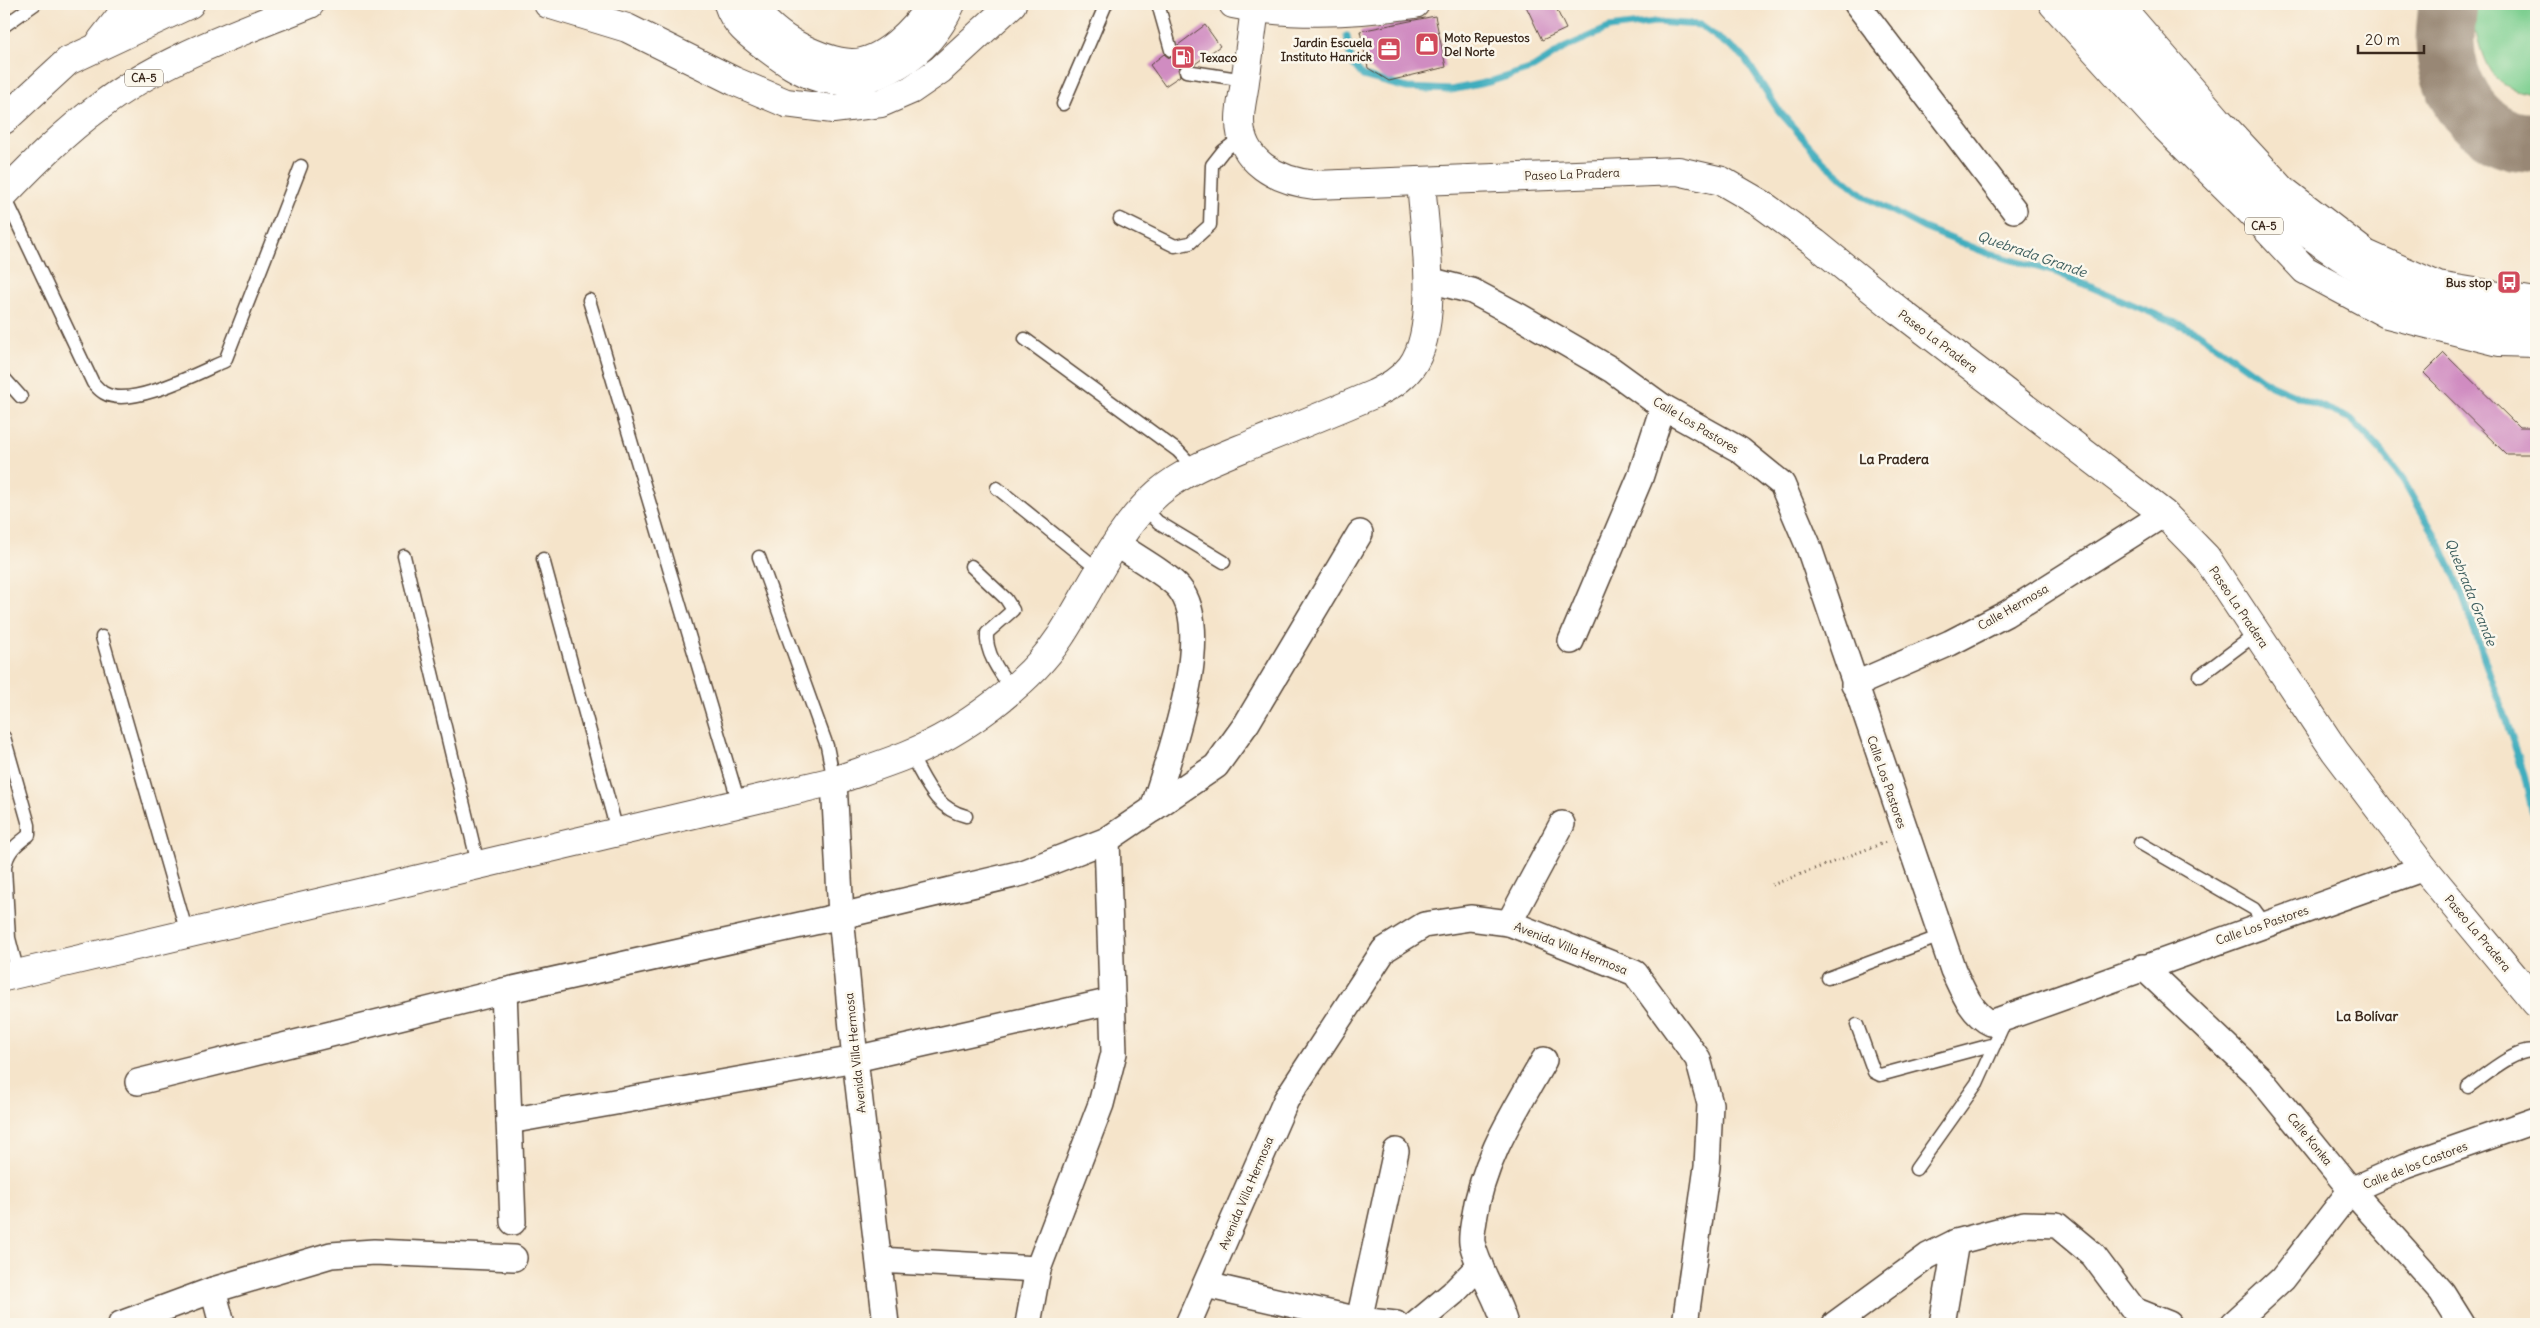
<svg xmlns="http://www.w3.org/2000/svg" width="2540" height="1328" viewBox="0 0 2540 1328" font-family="Delius,sans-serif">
<rect width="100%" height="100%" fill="#fbf7ec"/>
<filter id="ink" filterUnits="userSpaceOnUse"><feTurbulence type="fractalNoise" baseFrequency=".02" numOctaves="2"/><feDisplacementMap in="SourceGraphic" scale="10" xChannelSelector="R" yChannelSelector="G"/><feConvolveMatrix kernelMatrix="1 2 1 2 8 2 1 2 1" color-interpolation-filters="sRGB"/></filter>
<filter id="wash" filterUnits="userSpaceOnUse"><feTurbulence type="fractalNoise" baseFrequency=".0096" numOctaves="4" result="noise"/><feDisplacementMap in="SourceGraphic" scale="20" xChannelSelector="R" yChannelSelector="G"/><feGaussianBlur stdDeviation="1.12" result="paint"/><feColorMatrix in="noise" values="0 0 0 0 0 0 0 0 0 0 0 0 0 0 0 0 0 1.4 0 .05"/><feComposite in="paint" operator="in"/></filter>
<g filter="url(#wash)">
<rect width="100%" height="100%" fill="#f5e4ca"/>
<path fill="#7dcf90" stroke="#5c7c57" d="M2472,4H2536V95C2494,88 2486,72 2476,32L2470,33Z"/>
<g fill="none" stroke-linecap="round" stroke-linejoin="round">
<path stroke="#40adbe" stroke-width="7" d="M1347,36L1351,62L1363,76L1407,88L1451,90L1489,82L1533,68L1564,48L1609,28L1655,22L1700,25L1744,57L1779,111L1824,162L1865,197L1924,228L1987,253L2058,273L2197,332L2271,385L2351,419L2377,446L2403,480L2442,547L2462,594L2524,773L2536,829"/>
<path stroke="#988774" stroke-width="59" d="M2448,4C2447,16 2445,30 2445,42C2446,83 2471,129 2513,140C2521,142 2529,142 2536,143"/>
</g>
<g id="blocks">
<g fill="#d08cc1">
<path d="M1525,4H1554L1566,29L1542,40Z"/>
<path d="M1435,16L1446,67L1389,81L1368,68L1360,31Z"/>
<path d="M1205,25L1220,46L1195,64H1183L1178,69L1180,76L1165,86L1150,65L1164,54L1169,58L1176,56L1179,52L1178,45Z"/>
<path d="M2444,353L2519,427H2536V454H2506L2424,373Z"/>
</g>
</g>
</g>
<g filter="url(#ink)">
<use href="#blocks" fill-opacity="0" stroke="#574638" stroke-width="1"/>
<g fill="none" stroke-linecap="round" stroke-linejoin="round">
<g stroke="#574638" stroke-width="15">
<g id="lane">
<path d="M1158,4L1171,50"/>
<path d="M4,26L35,4"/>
<path d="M1186,71L1245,80"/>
<path d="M1063,104L1106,4"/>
<path d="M4,195L93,383C96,386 100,391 104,393C130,409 200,372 225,361L301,166"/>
<path d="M1120,219L1175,246L1190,243L1210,225L1212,165L1223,151L1243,136"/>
<path d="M589,300L739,803"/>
<path d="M1025,339L1178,451L1194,468"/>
<path d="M4,378L21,397"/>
<path d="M997,488L1100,571"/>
<path d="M1144,507L1158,522L1224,562"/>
<path d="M404,556L478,864"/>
<path d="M759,557L827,746L834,781"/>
<path d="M543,559L617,831"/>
<path d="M971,566L1006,599L1013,610L987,633C985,653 1000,673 1011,688"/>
<path d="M102,637L187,933"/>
<path d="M2200,676L2256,634"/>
<path d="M4,737L29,825V835C16,845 7,851 5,868L9,938L18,973"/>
<path d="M910,754C926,781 934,808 966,816"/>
<path d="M2140,843L2254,909L2265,924"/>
<path d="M1828,978L1941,936"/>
<path d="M1857,1025L1874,1072L1880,1075L1995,1044"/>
<path d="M2468,1087C2484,1076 2518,1046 2536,1052"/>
<path d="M1916,1169L1977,1083L2006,1019"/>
</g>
</g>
<g stroke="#574638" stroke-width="28">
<g id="street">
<path d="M1857,4L2014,210"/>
<path d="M1429,280L1472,291L1519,316L1612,370L1663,407L1740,450L1782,484L1808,545L1953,970C1962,989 1971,1014 1991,1023L2424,868"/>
<path d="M1117,544C1131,554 1170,576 1179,588C1216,632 1168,759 1153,809"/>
<path d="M1571,641L1640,478L1663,407"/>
<path d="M1854,685L1950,643L2006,614L2164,514"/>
<path d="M834,781L841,916L855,1059L886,1324"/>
<path d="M1509,923L1562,824"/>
<path d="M2143,967L2259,1077L2351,1190L2442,1292L2462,1324"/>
<path d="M504,991L513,1222"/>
<path d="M138,1082L504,991L841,916L1022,873L1107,840L1216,766L1247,723L1360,533"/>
<path d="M509,1121L855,1059L1112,1001"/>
<path d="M879,1260L1038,1269"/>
<path d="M1206,1285L1359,1320L1396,1324"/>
<path d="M213,1290L222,1324"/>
<path d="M1359,1320L1396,1151"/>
<path d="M121,1324L213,1290L331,1255L374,1252L514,1258"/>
<path d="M1028,1324L1038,1269L1101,1104L1114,1053L1107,840"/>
<path d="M1188,1324L1286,1100L1384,950L1424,925L1470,918L1509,923L1635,973L1698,1059L1710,1104L1707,1167L1685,1324"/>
<path d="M1416,1324L1453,1293L1480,1265"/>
<path d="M1505,1324C1497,1296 1479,1272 1472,1243C1471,1236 1473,1227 1474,1220C1482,1161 1515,1111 1544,1060"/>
<path d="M1835,1324L1928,1256L1956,1242L2024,1224L2057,1225L2093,1255L2134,1310L2169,1324"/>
<path d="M1942,1324L1956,1242"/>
<path d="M2233,1324L2282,1279L2351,1190L2405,1166L2536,1120"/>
</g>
</g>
<g stroke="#574638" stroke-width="30">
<g id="secondary">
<path d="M1255,8C1252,32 1249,56 1245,81C1244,93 1240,106 1240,119C1239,162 1278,181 1315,185L1678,171L1722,181L1760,203L1815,243L1899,311L2164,514L2206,557L2335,751L2424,868L2536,1003"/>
<path d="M4,977L834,781C859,772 885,764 909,754C961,733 1029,684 1060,637C1091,590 1115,531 1158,493C1186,469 1221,457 1255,443C1295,427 1334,411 1374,394C1388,387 1401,380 1411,367C1441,327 1424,229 1421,181"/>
</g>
</g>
<g stroke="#574638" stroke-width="30">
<g id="primary">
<path d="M1233,4C1292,16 1355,13 1415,4"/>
<path d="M2053,4L2161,123L2246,207L2305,270L2387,314L2499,342L2536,343"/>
<path d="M2118,4L2218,120L2283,190L2366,254L2438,286L2536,302"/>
</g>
</g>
<g stroke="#574638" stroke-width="30">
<g id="highway">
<path d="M548,4L627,28L734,81L786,103L833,109L881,103L911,90L940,70L1012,4"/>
<path d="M728,4C734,24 751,36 767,48C783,60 801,73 820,78C876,91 929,54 951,4"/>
<path d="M752,4C762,22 782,38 800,47C816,55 833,62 851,63C881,64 917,29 930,4"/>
<path d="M2086,4L2103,19L2252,186C2304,235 2371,284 2440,305C2472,315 2505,321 2536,330"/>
<path d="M101,41L119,18L136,4"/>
<path d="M4,120L68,61L190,4"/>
<path d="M4,194C34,163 65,132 99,107C161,59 239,33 310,4"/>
</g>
</g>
<path stroke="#574638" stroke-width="3" stroke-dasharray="1 4" stroke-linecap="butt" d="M1772,885L1886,842"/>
<use href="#lane" stroke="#fff" stroke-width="12"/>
<use href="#street" stroke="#fff" stroke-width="25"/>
<use href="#secondary" stroke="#fff" stroke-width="28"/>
<use href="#primary" stroke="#fff" stroke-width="28"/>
<use href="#highway" stroke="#fff" stroke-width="28"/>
</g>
</g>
<defs>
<g id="shop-square" transform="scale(1.25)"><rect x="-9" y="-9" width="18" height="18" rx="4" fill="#d1495b" stroke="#fbf7ec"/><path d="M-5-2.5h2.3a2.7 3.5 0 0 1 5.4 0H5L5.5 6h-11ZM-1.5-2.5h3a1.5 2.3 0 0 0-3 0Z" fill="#fff"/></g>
<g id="office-square" transform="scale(1.25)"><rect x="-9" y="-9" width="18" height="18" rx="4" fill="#d1495b" stroke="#fbf7ec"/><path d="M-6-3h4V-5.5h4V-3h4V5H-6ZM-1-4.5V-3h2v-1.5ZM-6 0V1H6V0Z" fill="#fff"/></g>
<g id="fuel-square" transform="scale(1.25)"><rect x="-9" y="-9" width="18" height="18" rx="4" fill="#d1495b" stroke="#fbf7ec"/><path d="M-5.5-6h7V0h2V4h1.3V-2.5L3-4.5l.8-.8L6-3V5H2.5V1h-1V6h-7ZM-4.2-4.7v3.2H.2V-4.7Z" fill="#fff"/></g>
<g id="bus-square" transform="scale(1.25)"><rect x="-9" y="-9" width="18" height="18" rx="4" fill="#d1495b" stroke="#fbf7ec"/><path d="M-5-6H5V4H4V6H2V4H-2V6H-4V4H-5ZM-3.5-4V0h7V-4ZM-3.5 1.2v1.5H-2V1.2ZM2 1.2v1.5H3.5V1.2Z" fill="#fff"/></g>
</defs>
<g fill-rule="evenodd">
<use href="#shop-square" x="1427" y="44"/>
<use href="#office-square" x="1389" y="49"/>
<use href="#fuel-square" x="1183" y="57"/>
<use href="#bus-square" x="2509" y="282"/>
</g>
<g text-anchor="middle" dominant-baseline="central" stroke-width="5" stroke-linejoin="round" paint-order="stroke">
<g fill="#fbf7ec" stroke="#75685c" stroke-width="1">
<rect x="125" y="69.5" width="38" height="17" rx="4"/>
<rect x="2245" y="217.5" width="38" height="17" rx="4"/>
</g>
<g font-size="11" font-weight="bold" fill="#3b2a1e">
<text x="144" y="78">CA-5</text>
<text x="2264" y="226">CA-5</text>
</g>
<g font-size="12" font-weight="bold" fill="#3b2a1e" stroke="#fbf7ec" text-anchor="start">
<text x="1444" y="37">Moto Repuestos<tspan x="1444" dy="14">Del Norte</tspan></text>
<text x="1372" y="42" text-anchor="end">Jardin Escuela<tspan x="1372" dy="14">Instituto Hanrick</tspan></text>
<text x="1200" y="57">Texaco</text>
<text x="2492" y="282" text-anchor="end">Bus stop</text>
</g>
<g font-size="12" fill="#3b2a1e" stroke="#fbf7ec">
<text transform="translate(1572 174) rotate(-2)">Paseo La Pradera</text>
<text transform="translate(1938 341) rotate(37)">Paseo La Pradera</text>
<text transform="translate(1696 425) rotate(31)">Calle Los Pastores</text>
<text transform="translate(2013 607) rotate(-30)">Calle Hermosa</text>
<text transform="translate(2239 607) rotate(56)">Paseo La Pradera</text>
<text transform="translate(1887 782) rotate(71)">Calle Los Pastores</text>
<text transform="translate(2262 925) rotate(-19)">Calle Los Pastores</text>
<text transform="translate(2478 933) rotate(50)">Paseo La Pradera</text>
<text transform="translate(1571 948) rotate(22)">Avenida Villa Hermosa</text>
<text transform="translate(855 1053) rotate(-96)">Avenida Villa Hermosa</text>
<text transform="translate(2310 1139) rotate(51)">Calle Konka</text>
<text transform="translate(2415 1165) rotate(-21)">Calle de los Castores</text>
<text transform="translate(1246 1193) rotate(-67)">Avenida Villa Hermosa</text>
</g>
<g font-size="14" font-style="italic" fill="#3d5e5e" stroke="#fbf7ec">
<text transform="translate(2032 254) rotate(19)">Quebrada Grande</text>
<text transform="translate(2471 592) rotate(68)">Quebrada Grande</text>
</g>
<g font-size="14" font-weight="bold" fill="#3b2a1e" stroke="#fbf7ec">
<text x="1894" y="459">La Pradera</text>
<text x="2367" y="1016">La Bolívar</text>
</g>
</g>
<rect width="2540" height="1328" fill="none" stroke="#fbf7ec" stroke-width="20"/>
<path d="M2358 45v8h66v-8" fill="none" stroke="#3b2a1e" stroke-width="2.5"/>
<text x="2365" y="45" font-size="15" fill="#3b2a1e" stroke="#fbf7ec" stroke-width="4" paint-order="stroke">20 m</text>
</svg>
